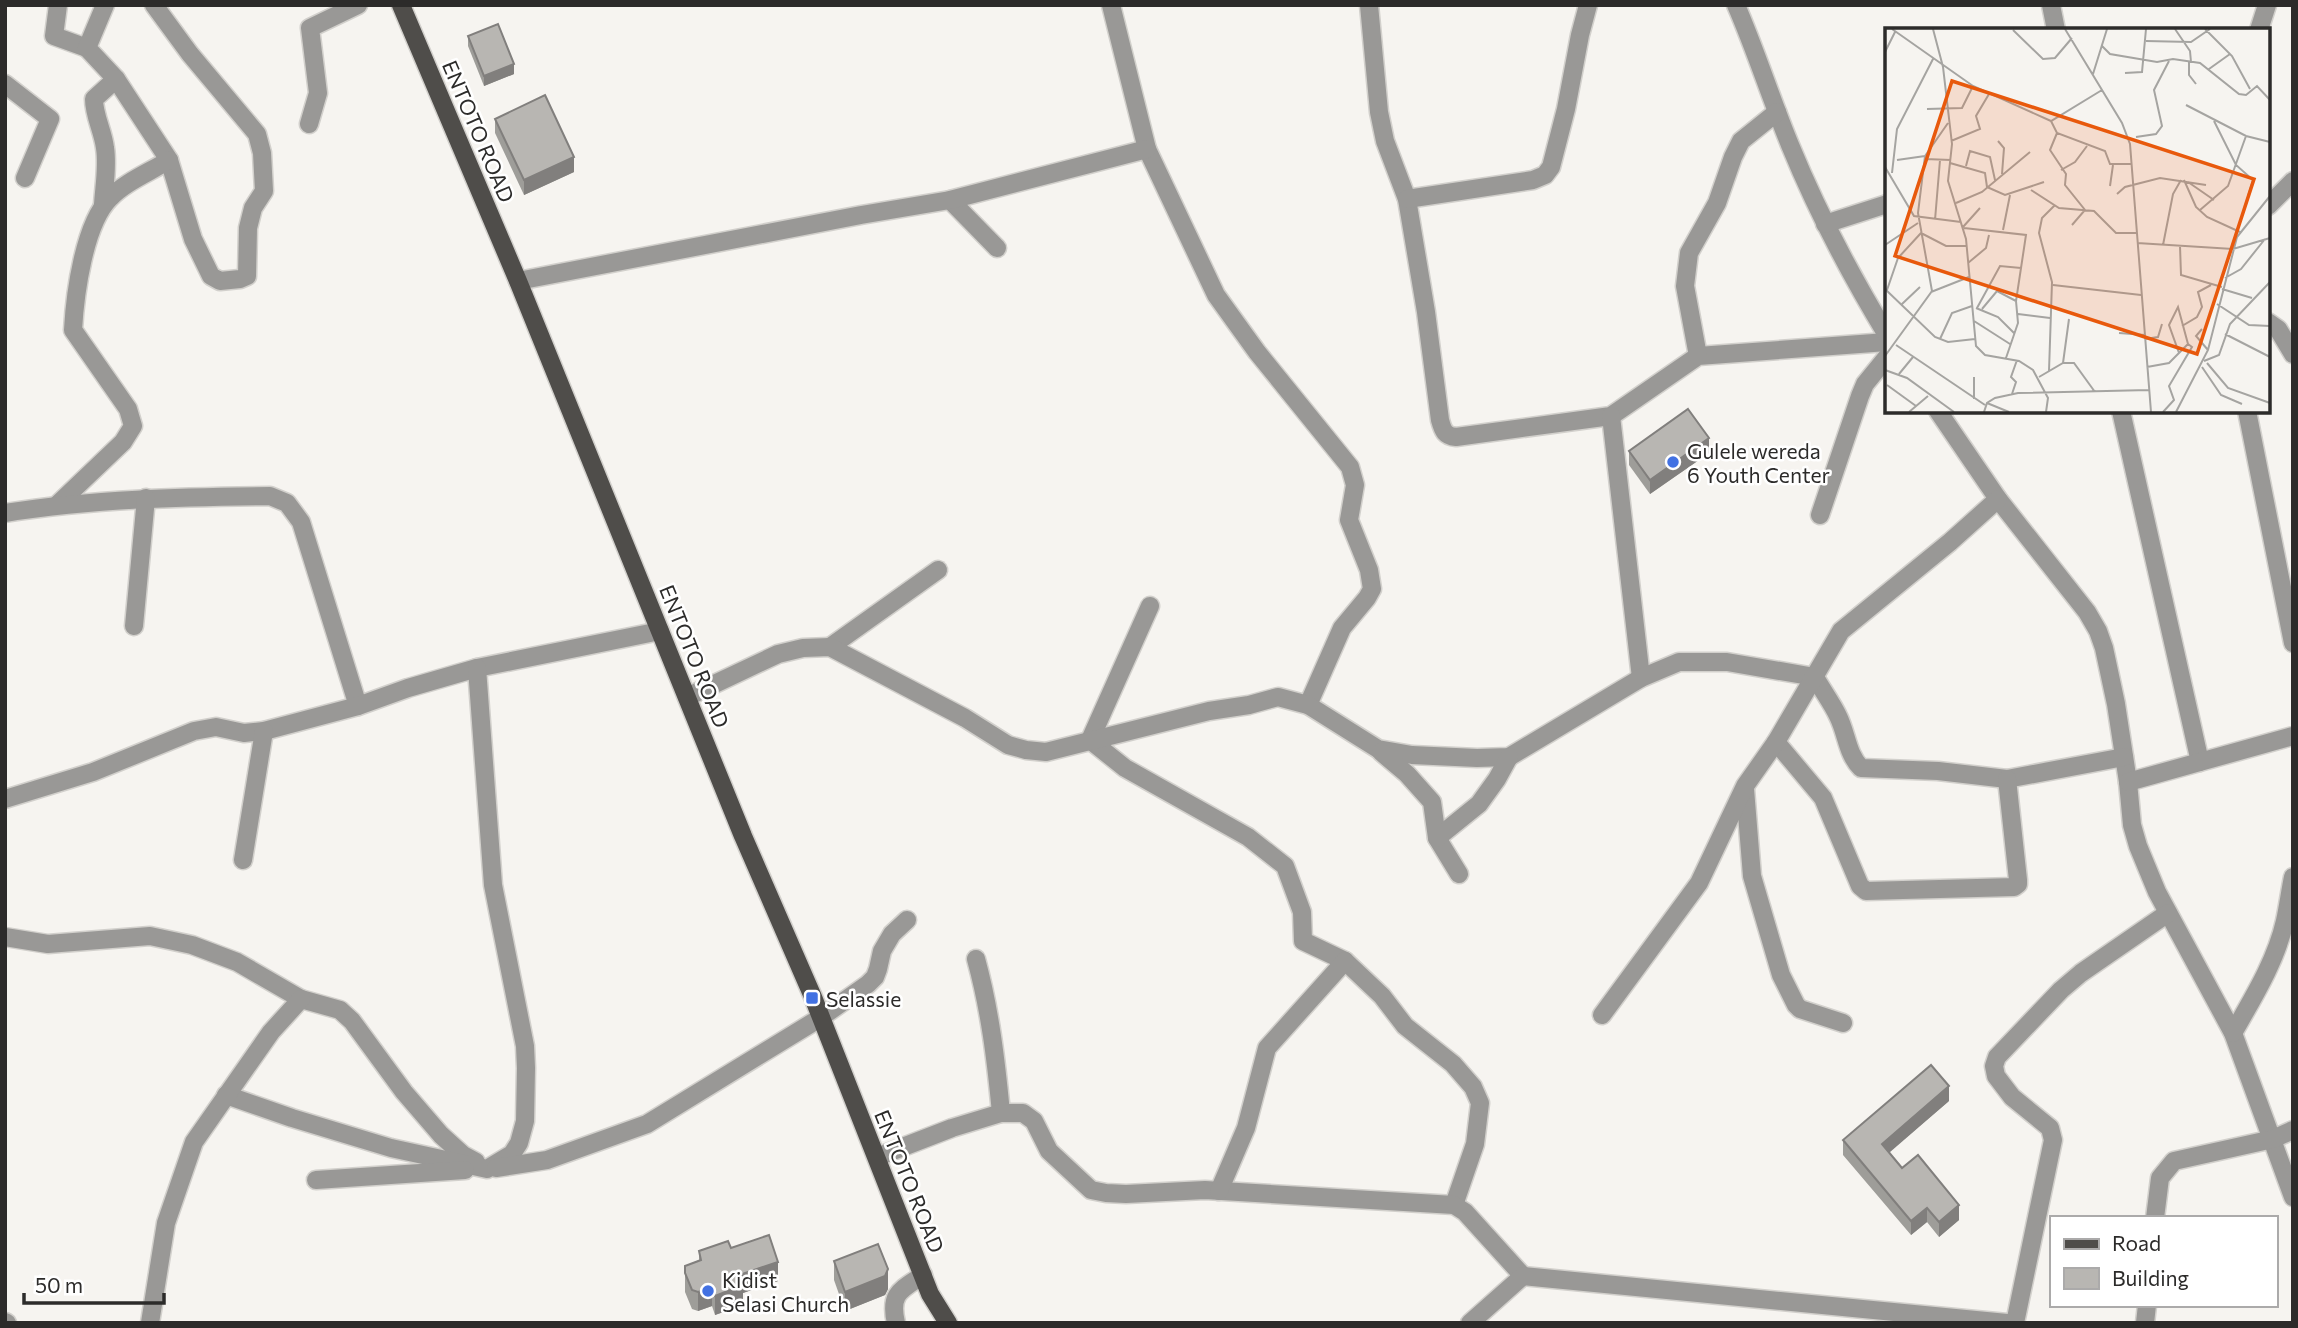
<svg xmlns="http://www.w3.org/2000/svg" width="2298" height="1328" viewBox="0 0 2298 1328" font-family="Commissioner,sans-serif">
<rect width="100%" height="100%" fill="#f6f4f0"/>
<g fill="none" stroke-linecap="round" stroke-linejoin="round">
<g stroke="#d2d0cc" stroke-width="21">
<g id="minor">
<path d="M58,5L54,36L87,48"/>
<path d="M105,5L87,48L116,79L169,160L193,239L211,276L220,281L240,279L247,276L248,228L253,208L264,191L262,153L257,134L190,54L154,5"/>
<path d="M1111,5L1147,149L1216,295L1257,352L1350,467L1355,485L1349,520L1369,570L1372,589L1367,598L1342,628L1308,705"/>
<path d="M1369,5L1379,112L1385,141L1407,199L1426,312L1440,420C1443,431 1445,436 1456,437L1611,416L1698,356L1887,342"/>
<path d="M1736,5C1756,51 1771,99 1790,145C1817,211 1850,274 1887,335"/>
<path d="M2051,5L2056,30"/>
<path d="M2259,30L2267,5"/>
<path d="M5,84L50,119L25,178"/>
<path d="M309,124L318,93L310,28L358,5"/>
<path d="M1407,199L1533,180L1545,175L1551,167L1566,109L1580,35L1588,5"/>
<path d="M950,200L997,248"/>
<path d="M103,205C104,187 108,166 105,148C103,131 94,116 94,99L116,79"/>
<path d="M2268,206L2293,181"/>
<path d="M1825,224L1887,204"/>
<path d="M518,281L861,215L950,200L1147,149"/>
<path d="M2268,322L2278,329L2293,354"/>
<path d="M1698,356L1685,286L1689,253L1717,203L1733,157L1741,141L1777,112"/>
<path d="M1938,411L1998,499L2087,612L2098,631L2104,648L2116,704L2128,782L2132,825L2138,846L2157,892L2233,1033L2293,1197"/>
<path d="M2121,411L2200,762"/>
<path d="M2247,411L2293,643"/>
<path d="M1611,416L1641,678"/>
<path d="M57,505L123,442L133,426L128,409L73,330C75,294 84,224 110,198C125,182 150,172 169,160"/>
<path d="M5,513C93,499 181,497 270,496L287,503L301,522L358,706"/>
<path d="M1820,515L1860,396L1865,384L1887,357"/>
<path d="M1150,606L1090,740L1125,768L1248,837L1285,866L1302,912L1303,941L1345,961L1382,996L1405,1026L1453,1064L1473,1087L1480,1103L1475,1144L1454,1205"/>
<path d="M134,626L146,498"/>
<path d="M830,647L938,570"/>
<path d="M1815,677C1822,690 1832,703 1838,716C1847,734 1847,754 1861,768L1938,771L2007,779L2124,757"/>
<path d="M687,697L778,654L803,648L830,647L965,718L1008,745L1026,750L1046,752L1209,711L1249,705L1278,697L1308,705L1378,749L1412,755L1477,758L1509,757L1641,678L1679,662H1727L1815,677"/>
<path d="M1776,742L1823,798L1860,886L1866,891L2014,887L2018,884V880L2007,779"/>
<path d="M1381,752L1407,774L1432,802L1437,838L1459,874"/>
<path d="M2128,782L2293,736"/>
<path d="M1745,789L1752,876L1781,975L1796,1005L1800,1009L1843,1023"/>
<path d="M5,799L93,772L194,731L216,727L244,733L264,731L358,706L408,688L477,668L660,631"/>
<path d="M1437,838L1479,804L1497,779L1509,757"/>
<path d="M243,860L264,731"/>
<path d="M5,937L48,944L150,936L192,945L237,962L301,999L340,1010L352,1021L404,1092L441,1135L463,1155L476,1162"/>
<path d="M976,959C990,1010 996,1060 1001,1113"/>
<path d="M1602,1015L1699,883L1745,786L1776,742L1841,631L1950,542L1998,499"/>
<path d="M2233,1033C2253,998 2276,961 2285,921C2288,907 2290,892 2293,877"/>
<path d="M226,1095L292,1118L391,1148L487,1169L512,1154L519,1143L525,1121L526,1068L525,1046L493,885L477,668"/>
<path d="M877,1157L952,1128L1001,1113H1023L1034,1121L1049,1151L1091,1190L1106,1193L1126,1194L1205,1190L1454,1205L1465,1212L1523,1276"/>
<path d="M496,1168L547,1160L647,1124L820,1018L868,984L875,977L878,969L882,951L892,934L907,920"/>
<path d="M316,1180L465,1170"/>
<path d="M1219,1191L1246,1128L1267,1048L1345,961"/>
<path d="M2155,1218L2160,1178L2174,1161L2273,1139L2293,1130"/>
<path d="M5,1322L7,1323"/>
<path d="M150,1323L166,1223L194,1142L271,1032L301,999"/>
<path d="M896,1323C889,1293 901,1290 923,1275"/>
<path d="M1470,1323L1523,1276L2007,1323"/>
<path d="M2015,1323L2053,1140L2050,1128L2012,1097L1996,1076L1994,1066L1997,1057L2061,990L2081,973L2168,913"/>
<path d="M2145,1323L2147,1305"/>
</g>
</g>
<g stroke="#d2d0cc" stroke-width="21">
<path id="major" d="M401,5L518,281L743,836L813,997L930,1294L948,1323"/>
</g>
<use href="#minor" stroke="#999896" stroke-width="18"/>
<use href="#major" stroke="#4f4d4a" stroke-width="18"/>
</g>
<g fill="#9e9d99">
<path d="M468,36L514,74L484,86L468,46Z"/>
<path d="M495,119L574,172L524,195L495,133Z"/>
<path d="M1629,451L1709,453L1650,494L1629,465Z"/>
<path d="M1949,1101L1889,1152L1902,1168L1959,1220L1939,1237L1927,1222L1911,1235L1843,1155V1140Z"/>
<path d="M731,1248L778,1281L743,1293V1305L715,1315L712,1306L698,1311L692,1309L685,1292V1266L699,1260V1251Z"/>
<path d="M834,1261L888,1289L885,1295L845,1311L834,1280Z"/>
</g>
<g fill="#817f7d">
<path d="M514,64V74L484,86V76Z"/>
<path d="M574,157V172L524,195V180Z"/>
<path d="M1709,438V453L1650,494V480Z"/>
<path d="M1949,1086V1101L1882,1159V1144Z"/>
<path d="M1959,1205V1220L1939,1237V1222Z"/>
<path d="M1927,1208V1222L1911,1235V1221Z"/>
<path d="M778,1262V1281L743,1293V1305L715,1315V1296L739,1275Z"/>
<path d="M888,1269V1289L885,1295L845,1311V1292Z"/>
<path d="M712,1287V1306L698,1311V1292Z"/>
</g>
<g fill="#b8b6b2" stroke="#817f7d" stroke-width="2">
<path d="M498,24L514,64L484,76L468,36Z"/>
<path d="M545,95L574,157L524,180L495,119Z"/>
<path d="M1688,409L1709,438L1650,480L1629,451Z"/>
<path d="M1931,1065L1949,1086L1882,1144L1902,1168L1918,1155L1959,1205L1939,1222L1927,1208L1911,1221L1843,1140Z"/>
<path d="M769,1235L778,1262L739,1275L743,1285L715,1296L712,1287L698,1292L692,1290L685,1273V1266L701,1260L699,1251L728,1241L731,1248Z"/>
<path d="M878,1244L888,1269L885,1276L845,1292L834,1261Z"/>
</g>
<g fill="#4271e2" stroke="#fff" stroke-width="2.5">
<circle cx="1673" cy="462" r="7"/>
<rect x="805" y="991" width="14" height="14" rx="3.5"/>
<circle cx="708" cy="1291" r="7"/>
</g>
<g text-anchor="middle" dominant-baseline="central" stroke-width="5" stroke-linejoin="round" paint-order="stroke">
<g font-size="21" fill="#2c2b2a" stroke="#fff">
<text transform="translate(479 131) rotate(67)">ENTOTO ROAD</text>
<text transform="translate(695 656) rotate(68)">ENTOTO ROAD</text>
<text transform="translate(910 1181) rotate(68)">ENTOTO ROAD</text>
</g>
<g font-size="21" fill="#2c2b2a" stroke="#fff" text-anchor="start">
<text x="1687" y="450">Gulele wereda<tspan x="1687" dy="24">6 Youth Center</tspan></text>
<text x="826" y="998">Selassie</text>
<text x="722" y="1279">Kidist<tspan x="722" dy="24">Selasi Church</tspan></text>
</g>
</g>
<g transform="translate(1885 28)">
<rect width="385" height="385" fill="#f6f4f0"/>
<path fill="none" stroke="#a5a4a1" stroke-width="2" d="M7,1L88,58L166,93L217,62M48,1L58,39L67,116L63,153L81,211L91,318L100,327L134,333L148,342L163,370L161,384M180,1L237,95L245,116L266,384M290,1L305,23L306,34M320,1L347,28L365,61M128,2L158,31L170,30L187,10M261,13L306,14L325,1M217,18L225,26L272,34L288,31L315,35L354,66L361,67L372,58L385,72M0,24L10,4M0,32V56M304,34V47L311,56M324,41L345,26M240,45L257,44L261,1M208,46L222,1M301,77L361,108L385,114M42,81L77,80L88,58M166,93L172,105L220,123L225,136H246M329,93L351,137L368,152L363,168M172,105L165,122L181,146L180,157L200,182L187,197M251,109L271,106L277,98L269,62L284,33M66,113L95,101L91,88L104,66M113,113L119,120L117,146M40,131L66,132M12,132L40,128M65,135L100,145L102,159M81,138L85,123L105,129L110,152M0,139L29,188L76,194M176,142L190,134L202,118M7,145L12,101L48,31M299,152L311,179L322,189L355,204M303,154L329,172M225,158L228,137M102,159L120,167L159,154M146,162L174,180L209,183L231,205H252M232,166L240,159L275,150L321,157M71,175L97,164L145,124M315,182L343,158L361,108M50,192L55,132M78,199L95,180M79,200L141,207L131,273L133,295L121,330M118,202L125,167M36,205L61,218H82M252,215L348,221L385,210M0,217L33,195M278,217L288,166L296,152M295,218L296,247L337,259M83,235L101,220L104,207M340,250L356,241L380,211M168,257L256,267M0,261L50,309L63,314L90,311M337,261L367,270M2,262L13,230L36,205M46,264L84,249M17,276L35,259M332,276L364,297L385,298M91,280L113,289L129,305M92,280L115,238L136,240M97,281L112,263L131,273M133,286L165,290M89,293L125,316M297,298L312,289L317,279L313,264L326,257M317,301L311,308L323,322M234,305L260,307M340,306L385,329M55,311L67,285L87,278M260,311L273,309L277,296M11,317L100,377M0,328L47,263L33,185L40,128L63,95M319,333L334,327L345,296L385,254M178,335L184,291M322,335L343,360L385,375M262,339L284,335L294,325L284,297L293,279L303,316L294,325M317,339L336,367L357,376M0,342L22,350L69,384M164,343L167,254L154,205L157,190L170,177M14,346L28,329M154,349L178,335H189L210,364M2,357L31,378M127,366L131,354L126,349L132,332M89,371V349M102,375L124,384M24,384L43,368M99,384L102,375L110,370L133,365L264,362M278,384L289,372L284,358L307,319L303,316M291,384L323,322L352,209L385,168"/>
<path fill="#e8590c" fill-opacity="0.15" stroke="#e8590c" stroke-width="3.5" d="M67,53L369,151L312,326L10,228Z"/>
<rect width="385" height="385" fill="none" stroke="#2c2b2a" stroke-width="3.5"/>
</g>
<rect width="2298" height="1328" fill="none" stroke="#2c2b2a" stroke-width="14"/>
<rect x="2050" y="1216" width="228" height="91" fill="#ffffff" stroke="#abaaaa" stroke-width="2"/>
<rect x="2064" y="1239" width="35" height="10" fill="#4f4d4a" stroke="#abaaaa" stroke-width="2"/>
<text x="2112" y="1251" font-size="21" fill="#2c2b2a">Road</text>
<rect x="2064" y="1268" width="35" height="21" fill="#b8b6b2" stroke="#abaaaa" stroke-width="2"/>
<text x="2112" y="1286" font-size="21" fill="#2c2b2a">Building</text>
<path d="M24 1293v10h140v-10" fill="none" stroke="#2c2b2a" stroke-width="3.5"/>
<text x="35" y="1293" font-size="21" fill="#2c2b2a" stroke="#ffffff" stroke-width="5" paint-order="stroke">50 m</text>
</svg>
